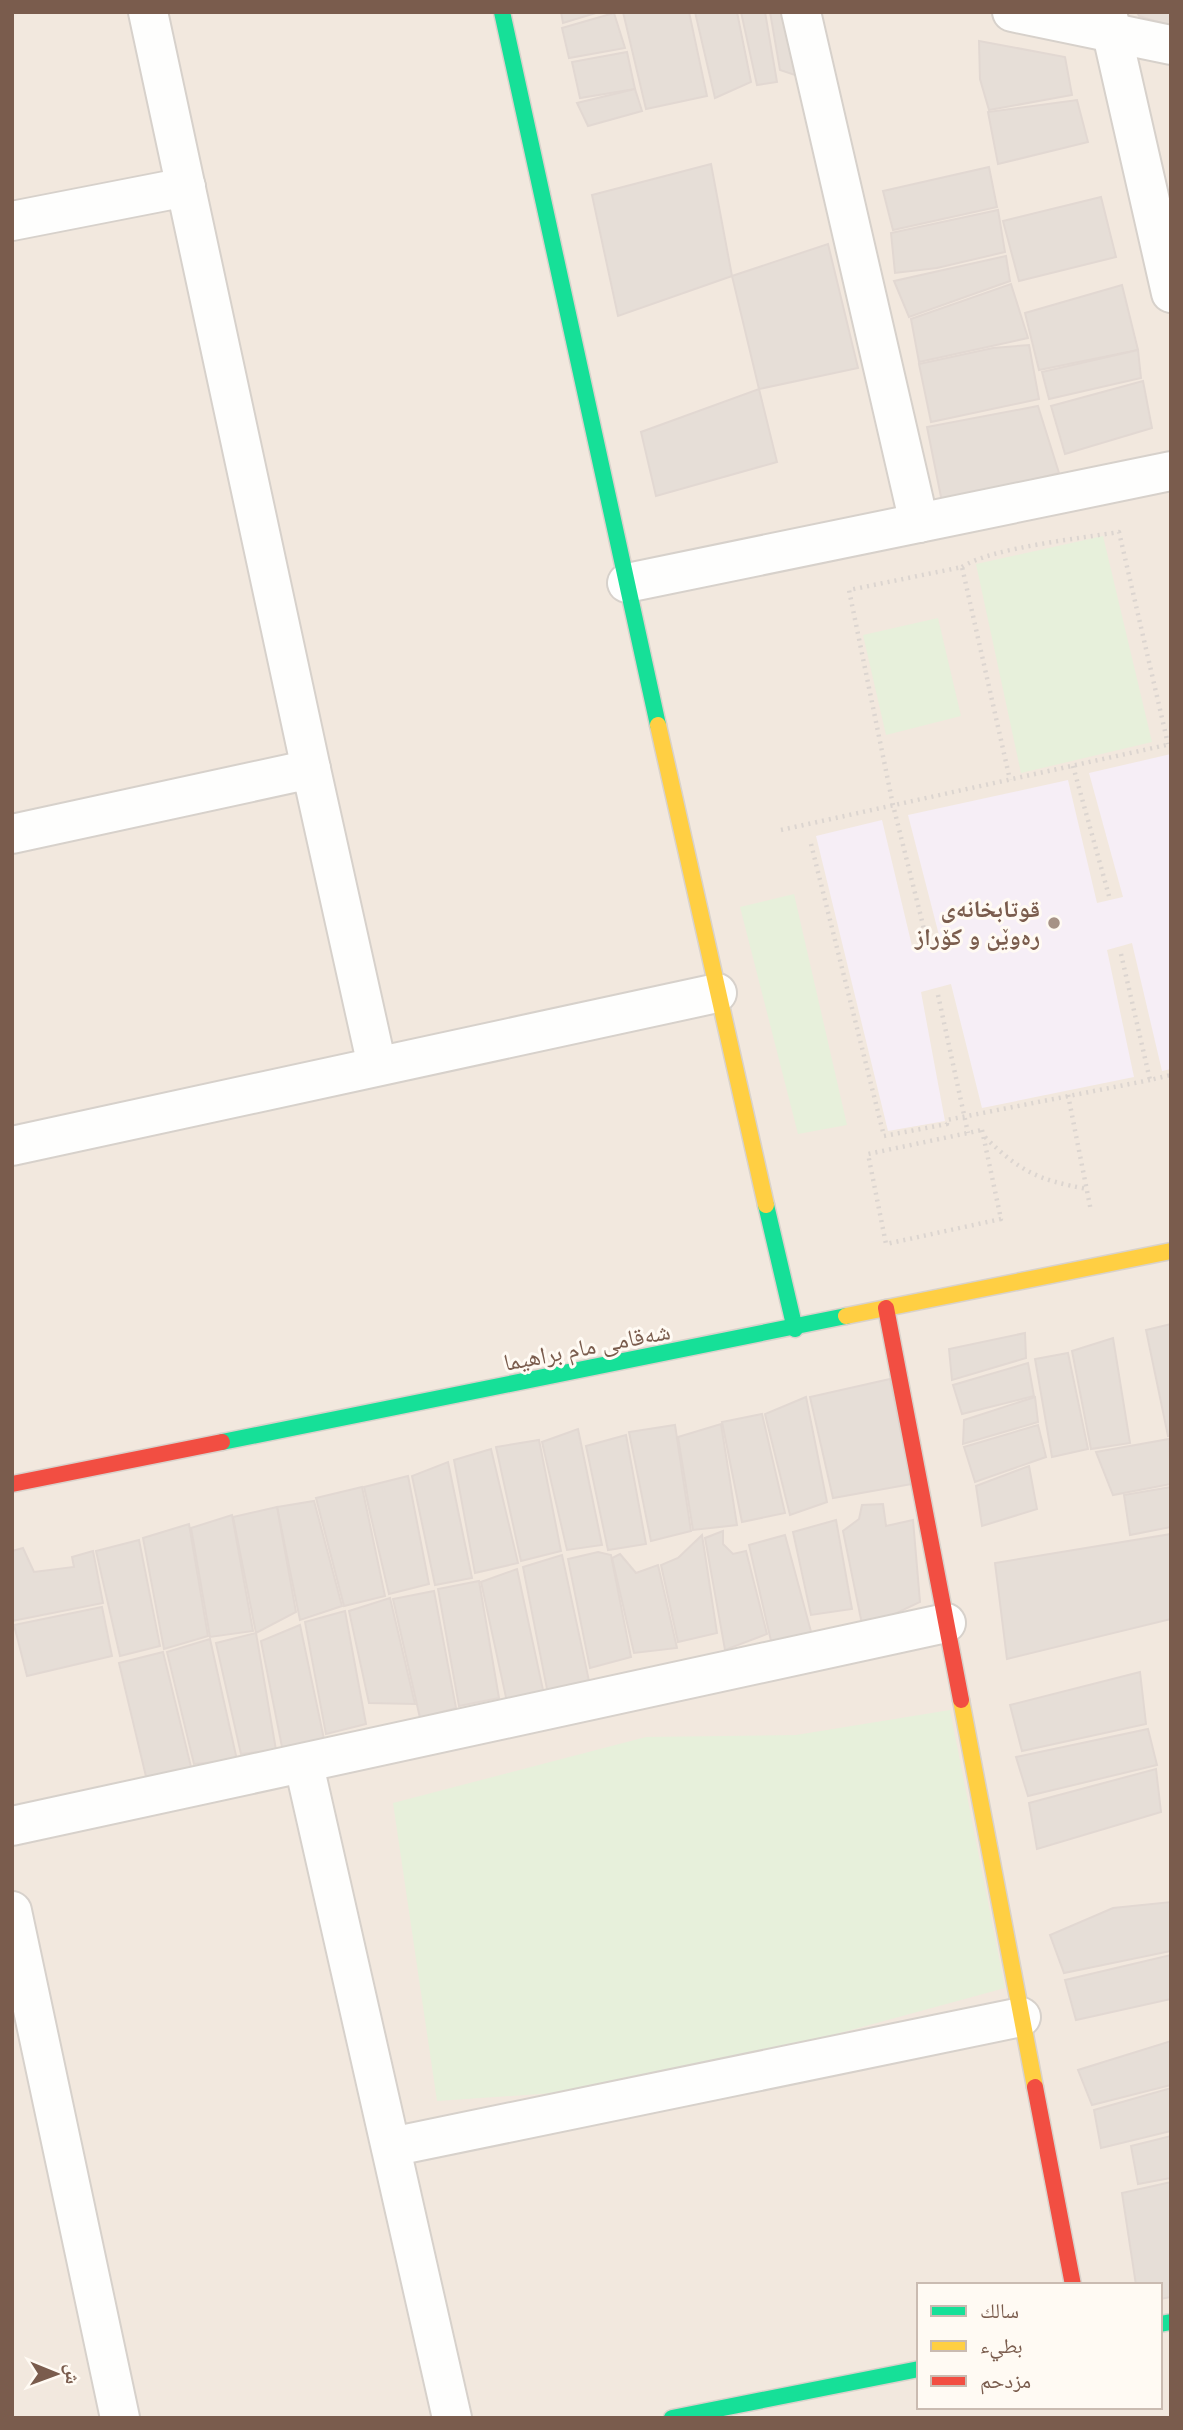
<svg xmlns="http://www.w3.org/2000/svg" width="1183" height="2430" viewBox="0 0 1183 2430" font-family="Karla,'Noto Naskh Arabic',sans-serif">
<rect width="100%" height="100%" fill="#f9f5f0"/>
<path fill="#f2e8de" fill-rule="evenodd" d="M12,12H1171V2418H12ZM919,2285H1160V2407H919Z"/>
<path fill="#f6eef6" d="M1171,754V1069L1162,1071L1132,943L1107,950L1134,1077L982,1108L951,984L921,992L945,1121L888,1131L816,836L882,820L912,946L941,943L908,815L1068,780L1097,903L1123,897L1089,773Z"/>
<g fill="#e7f0db">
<path d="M1103,536L1152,742L1021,773L976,564Z"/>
<path d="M938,618L961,716L886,735L863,635Z"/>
<path d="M794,894L847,1125L798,1134L740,907Z"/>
<path d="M950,1710L1005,1988L642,2087L437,2101L393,1803L646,1737L796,1735Z"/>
</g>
<g fill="#e6ded7" stroke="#e2d8d2" stroke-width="2">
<path d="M561,12H599L563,23Z"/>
<path d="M623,12H689L707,96L646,109Z"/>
<path d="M695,12H737L751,82L715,98Z"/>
<path d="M741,12H765L777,82L757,85Z"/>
<path d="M770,12H789L804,78L780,70Z"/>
<path d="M1137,12H1171V26L1139,16Z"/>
<path d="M614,13L625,48L569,58L562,28Z"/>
<path d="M979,41L1065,57L1072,95L989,110L980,79Z"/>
<path d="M627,52L635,89L580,98L572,62Z"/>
<path d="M635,89L642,111L588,126L577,103Z"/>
<path d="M1077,100L1088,142L998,164L988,112Z"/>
<path d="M711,164L732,276L618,316L592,195Z"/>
<path d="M989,167L997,207L893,230L883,191Z"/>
<path d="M1101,197L1116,257L1019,281L1003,221Z"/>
<path d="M998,210L1005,252L937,268L895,273L891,233Z"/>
<path d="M828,244L858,368L759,389L732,276Z"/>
<path d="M1006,256L1010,281L909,317L894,281Z"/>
<path d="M1011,284L1028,338L919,362L911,319Z"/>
<path d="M1122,285L1138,350L1039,370L1025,313Z"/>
<path d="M1029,345L1039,399L931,422L919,364L993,348Z"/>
<path d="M1138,350L1141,378L1049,399L1042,372Z"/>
<path d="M1143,381L1152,428L1065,454L1051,406Z"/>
<path d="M759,389L777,462L656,496L641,432Z"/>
<path d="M1038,406L1059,473L942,502L927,427Z"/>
<path d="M1171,1324V1436H1168L1146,1330Z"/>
<path d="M1025,1333L1026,1358L952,1380L949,1349Z"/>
<path d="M1113,1338L1130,1443L1091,1449L1072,1351Z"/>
<path d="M1068,1353L1088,1449L1052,1457L1035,1359Z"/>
<path d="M1028,1363L1034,1396L962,1414L953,1385Z"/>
<path d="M890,1379L912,1484L833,1498L810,1397Z"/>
<path d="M806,1397L827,1502L790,1515L765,1414Z"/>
<path d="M1035,1397L1038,1422L963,1444L964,1420Z"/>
<path d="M762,1414L785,1513L742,1522L722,1422Z"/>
<path d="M721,1424L737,1525L693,1530L678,1437Z"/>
<path d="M675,1425L691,1531L651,1541L629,1432Z"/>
<path d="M1038,1425L1046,1457L975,1482L964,1447Z"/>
<path d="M578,1429L602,1545L567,1550L542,1442Z"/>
<path d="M626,1435L646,1544L608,1550L586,1446Z"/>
<path d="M1169,1439L1171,1484L1113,1495L1096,1452Z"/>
<path d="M539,1440L561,1551L521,1561L496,1447Z"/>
<path d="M491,1449L518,1563L475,1573L454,1460Z"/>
<path d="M448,1462L472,1578L435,1585L412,1476Z"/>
<path d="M1029,1466L1037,1509L982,1526L976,1486Z"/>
<path d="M408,1476L429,1584L389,1594L364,1487Z"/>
<path d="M362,1487L385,1596L344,1606L316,1498Z"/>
<path d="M1171,1487V1527L1130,1535L1124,1495Z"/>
<path d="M314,1501L342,1606L300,1620L277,1507Z"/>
<path d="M883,1504L886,1526L913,1520L920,1602L863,1629L843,1531L859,1519L862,1505Z"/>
<path d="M277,1507L296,1612L256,1633L233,1517Z"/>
<path d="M232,1515L253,1631L210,1637L191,1528Z"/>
<path d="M836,1520L852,1609L811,1615L793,1532Z"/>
<path d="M189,1524L208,1636L164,1649L143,1538Z"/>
<path d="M723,1531V1544L733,1554L746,1551L767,1634L725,1650L705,1538Z"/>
<path d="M1171,1534V1619L1007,1659L995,1563Z"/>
<path d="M702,1535L717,1633L678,1642L661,1565L678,1558Z"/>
<path d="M785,1535L813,1639L771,1641L749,1545Z"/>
<path d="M139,1540L160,1646L120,1656L96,1551Z"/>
<path d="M23,1548L34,1572L74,1567L72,1557L93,1551L103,1603L12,1621V1551Z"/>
<path d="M598,1552L611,1555L631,1657L590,1668L568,1559Z"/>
<path d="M620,1554L636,1573L658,1565L677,1648L634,1653L612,1558Z"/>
<path d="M562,1555L589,1681L548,1694L523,1567Z"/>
<path d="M517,1569L543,1690L507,1702L481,1582Z"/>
<path d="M479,1581L499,1698L459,1706L438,1589Z"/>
<path d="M434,1591L456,1708L420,1718L393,1599Z"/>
<path d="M390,1598L415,1704L369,1703L349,1611Z"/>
<path d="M102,1607L112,1656L27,1676L14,1625Z"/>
<path d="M345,1611L366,1724L326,1734L305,1622Z"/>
<path d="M300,1625L324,1739L283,1752L261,1641Z"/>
<path d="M256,1633L276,1750L241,1754L216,1643Z"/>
<path d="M210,1639L237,1760L194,1764L167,1652Z"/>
<path d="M163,1652L192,1771L148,1785L119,1663Z"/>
<path d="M1140,1672L1146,1724L1022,1751L1010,1705Z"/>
<path d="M1148,1729L1157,1765L1028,1796L1016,1757Z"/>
<path d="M1156,1769L1161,1812L1037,1849L1029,1803Z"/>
<path d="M1171,1902V1951L1064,1973L1050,1935L1113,1908Z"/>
<path d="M1171,1955V1999L1076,2020L1065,1980Z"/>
<path d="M1171,2041V2085L1092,2105L1078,2070Z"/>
<path d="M1171,2088V2131L1101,2148L1094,2110Z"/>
<path d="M1171,2136V2178L1138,2184L1131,2146Z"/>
<path d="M1171,2182V2297L1160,2299V2285H1136L1122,2193Z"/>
</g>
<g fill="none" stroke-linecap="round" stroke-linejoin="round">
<g stroke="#d7d1cb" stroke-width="42">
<g id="street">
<path d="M148,12L311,769"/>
<path d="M801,12L919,523"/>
<path d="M1012,12L1171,45"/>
<path d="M1107,12L1171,293"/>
<path d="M12,221L186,187"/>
<path d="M627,583L1171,471"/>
<path d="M12,834L311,769L377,1066"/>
<path d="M12,1146L717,993"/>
<path d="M304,1765L452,2418"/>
<path d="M12,1826L946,1623"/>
<path d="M12,1911L120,2418"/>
<path d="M391,2147L1021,2017"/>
</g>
</g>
<g stroke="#d9d2cb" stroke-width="19">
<g id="fast">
<path d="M502,12L658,725"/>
<path d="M766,1205L795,1329"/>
<path d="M222,1442L846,1316"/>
<path d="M1160,2324L1171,2322"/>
<path d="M672,2418L919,2369"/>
</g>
</g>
<g stroke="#d9d2cb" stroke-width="19">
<g id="slow">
<path d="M658,725L766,1205"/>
<path d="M846,1316L1171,1251"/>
<path d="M961,1700L1035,2087"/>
</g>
</g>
<g stroke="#d9d2cb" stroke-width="19">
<g id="jam">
<path d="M886,1308L961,1700"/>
<path d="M12,1484L222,1442"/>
<path d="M1035,2087L1073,2285"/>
</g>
</g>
<g stroke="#dcd5d0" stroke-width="4.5" stroke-dasharray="2 5" stroke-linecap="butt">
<path d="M962,567C990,548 1082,538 1119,532L1168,744"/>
<path d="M1073,766L1109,896"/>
<path d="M781,830L1171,744"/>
<path d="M811,844L884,1136L947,1124V1120L1150,1080"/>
<path d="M927,941L893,805L849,590L962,567L1010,780"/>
<path d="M1121,954L1150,1080L1171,1075"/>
<path d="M938,995L968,1133"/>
<path d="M1068,1095L1091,1211"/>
<path d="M982,1130L1001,1219L886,1244L868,1154Z"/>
<path d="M985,1137C1020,1172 1039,1180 1087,1189"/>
</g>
<use href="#street" stroke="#fefefd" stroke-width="38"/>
<use href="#fast" stroke="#16e098" stroke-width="16"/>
<use href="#slow" stroke="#ffcf43" stroke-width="16"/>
<use href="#jam" stroke="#f24e42" stroke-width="16"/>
</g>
<circle fill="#a69286" stroke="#fffaf3" stroke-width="2.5" cx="1054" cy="923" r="7"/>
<g text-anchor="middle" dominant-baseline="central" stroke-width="6" stroke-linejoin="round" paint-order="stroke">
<g font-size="24" font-weight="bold" fill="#7a5c4d" stroke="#fffaf3" text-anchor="end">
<text x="1040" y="909">قوتابخانەی<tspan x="1040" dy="28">رەوێن و کۆراز</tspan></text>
</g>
<g font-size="24" fill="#7a5c4d" stroke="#fffaf3">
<text transform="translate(587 1347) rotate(-11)">شەقامی مام براهیما</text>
</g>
</g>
<rect width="1183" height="2430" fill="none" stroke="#7a5c4d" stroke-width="28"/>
<rect x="917" y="2283" width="245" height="126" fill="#fffaf3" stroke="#cabbb1" stroke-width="2"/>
<rect x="931" y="2306" width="35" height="10" fill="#16e098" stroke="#cabbb1" stroke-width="2"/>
<text x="980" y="2318" font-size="21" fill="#7a5c4d">سالك</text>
<rect x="931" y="2341" width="35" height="10" fill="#ffcf43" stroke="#cabbb1" stroke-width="2"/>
<text x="980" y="2353" font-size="21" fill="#7a5c4d">بطيء</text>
<rect x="931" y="2376" width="35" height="10" fill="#f24e42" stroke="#cabbb1" stroke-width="2"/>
<text x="980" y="2388" font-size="21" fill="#7a5c4d">مزدحم</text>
<g transform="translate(56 2374) rotate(91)" stroke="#fffaf3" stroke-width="5" paint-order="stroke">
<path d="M0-5L12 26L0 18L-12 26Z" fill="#7a5c4d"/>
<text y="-10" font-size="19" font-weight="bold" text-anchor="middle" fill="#7a5c4d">ش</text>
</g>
</svg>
